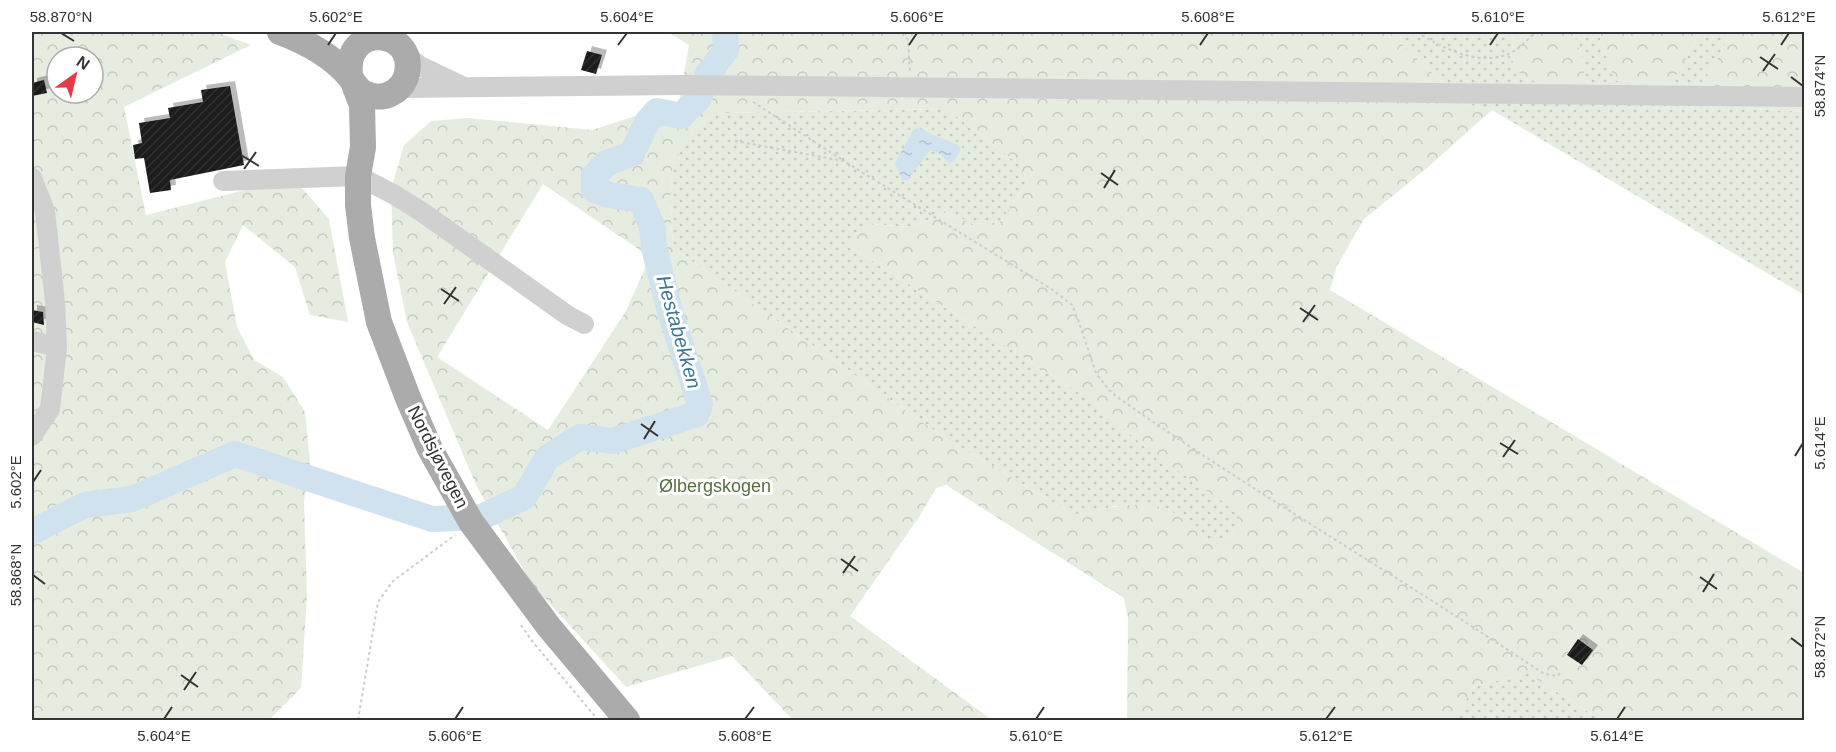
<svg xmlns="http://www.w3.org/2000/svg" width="1836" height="752" viewBox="0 0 1836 752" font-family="Arial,sans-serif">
<defs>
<pattern id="grass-dots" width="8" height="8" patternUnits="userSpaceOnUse" patternTransform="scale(1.5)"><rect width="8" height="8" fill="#e6ecdf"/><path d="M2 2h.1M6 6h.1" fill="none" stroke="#c6cbc0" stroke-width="1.8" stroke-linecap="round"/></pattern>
<pattern id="forest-crowns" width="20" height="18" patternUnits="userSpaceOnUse" patternTransform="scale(1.5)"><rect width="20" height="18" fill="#e6ecdf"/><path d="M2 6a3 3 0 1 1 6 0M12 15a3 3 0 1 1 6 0" fill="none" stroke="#c6cbc0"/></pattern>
<pattern id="water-ripples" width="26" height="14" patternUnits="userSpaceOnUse" patternTransform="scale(1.5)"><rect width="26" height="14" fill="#cfe2ee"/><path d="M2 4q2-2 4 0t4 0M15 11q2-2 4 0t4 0" fill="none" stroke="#b2c2cd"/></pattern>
<pattern id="building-hatch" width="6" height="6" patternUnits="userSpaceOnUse" patternTransform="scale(1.5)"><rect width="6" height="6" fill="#1a1a1a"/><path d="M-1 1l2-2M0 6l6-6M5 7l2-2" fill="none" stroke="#333"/></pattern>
<filter id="shadow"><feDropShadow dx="5" dy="-5" stdDeviation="0" flood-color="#0004"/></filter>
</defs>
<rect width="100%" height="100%" fill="#fff"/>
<g fill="url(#grass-dots)">
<path d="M1389,32H1513L1511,67L1583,61L1573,32H1598L1615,80L1679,72L1700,32H1730L1721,53L1701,85L1714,106L1804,112V295L1492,110L1465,104Z"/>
<path d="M947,109L1020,165L1028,182L1000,222L973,224L947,212L911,227L869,224L852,248L1092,401L1150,451L1239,512L1233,534L1212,543L1168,509L1116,506L1074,515L945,438L673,248L670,202L673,164L696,127L716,113Z"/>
<path d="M1527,673L1601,720H1454L1452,719L1476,686Z"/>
</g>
<g fill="url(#forest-crowns)" fill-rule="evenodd">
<path d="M32,32H216L251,45L124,107L146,215L293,178L329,219L348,322L310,315L295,267L243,225L225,262L237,327L254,360L283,377L305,412L310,462L304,502L307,596L301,688L269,720H32ZM57,57H93V93H57Z"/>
<path d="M668,32H1389L1465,104L1492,110L1427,168L1364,219L1337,266L1330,290L1804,573V720H1601L1527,673L1476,686L1453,718L1454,720H1127L1128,618L1124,598L946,485L936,488L919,517L850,616L992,720H793L732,656L626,687L531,583L476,485L407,322L393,253L391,190L404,145L431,121L468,118L592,130L679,102L689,45ZM947,109L1020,165L1028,182L1000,222L973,224L947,212L911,227L869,224L847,241L852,248L1092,401L1149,451L1238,512L1233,534L1212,543C1201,535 1179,514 1167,509C1140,499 1100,509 1074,515L945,438L673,248L670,203L673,164L696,127L716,113ZM543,184L650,257L626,311L548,430L437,357Z"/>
<path d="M1513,32H1573L1583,61L1585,87C1547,88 1543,89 1511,67Z"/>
<path d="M1598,32H1700L1679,72L1666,84L1627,86L1615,80Z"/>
<path d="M1730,32H1804V112L1714,106L1701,85L1721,53Z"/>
</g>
<path fill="url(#water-ripples)" d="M921,128L929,133L958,145L961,150L954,161L949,163L938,153L930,150L907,180H902L895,163L914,129Z"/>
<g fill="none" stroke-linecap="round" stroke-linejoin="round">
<path stroke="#cfe2ee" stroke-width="26" d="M32,532L85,505L132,499L235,454L432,519L482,517L524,497L547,458L580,437L613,441L697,414L700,404L670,312L654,248L652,226L641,200L610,195L594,190V176L607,163L632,154L647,122L657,111L681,116L699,98L708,74L726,50L725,32"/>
</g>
<g fill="url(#building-hatch)" filter="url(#shadow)">
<path d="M587,51L602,55L596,74L581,70Z"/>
<path d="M44,80L47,93L32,96V83Z"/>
<path d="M230,86L244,165L170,180L171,190L150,193L144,158L135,159L133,145L142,143L139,123L170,118L168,108L203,102L201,90Z"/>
<path d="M32,310L43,312L44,325L32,322Z"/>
<path d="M1578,639L1593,650L1582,665L1567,655Z"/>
</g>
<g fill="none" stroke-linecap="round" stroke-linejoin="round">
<g stroke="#cdcdcd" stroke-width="2" stroke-dasharray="3 3" stroke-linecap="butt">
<path d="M905,32L908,41L910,71"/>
<path d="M1417,32C1443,49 1484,69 1514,51C1522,46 1529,38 1536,32"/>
<path d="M753,102L841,159"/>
<path d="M735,141L844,161L1053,290L1072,305L1078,319L1096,373L1109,390L1120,399C1257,495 1402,578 1541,672L1545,674L1557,676L1562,672"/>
<path d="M521,625L532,641L598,720"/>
<path d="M358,720L378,602L393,581L455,535"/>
</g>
<g stroke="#d0d0d0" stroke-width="20">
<path d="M406,55L420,66L460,85"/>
<path d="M400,88L683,85L1804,97"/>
<path d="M32,178L45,211L55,302L57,347L50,409L32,436"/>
<path d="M223,181L358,176L393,194L422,212L567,315L584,324"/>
<path d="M32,341L57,347"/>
</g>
<g stroke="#ababab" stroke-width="26">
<path d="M280,32C304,41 332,56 349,76C354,82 356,89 364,93C372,97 382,98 390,94C399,90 405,83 407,73C416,28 343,22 350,76"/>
<path d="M355,87L362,105L363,147L358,176V205L362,238L379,322L408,398L430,449L471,522L549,627L627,720"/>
</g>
</g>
<path fill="none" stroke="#333" stroke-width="2" d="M61,33L74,41M328,45L336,33M618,45L627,33M909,45L917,33M1200,45L1208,33M1490,45L1498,33M1781,45L1789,33M1760,57L1778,69M1763,71L1775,54M1791,77L1803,86M241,155L259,166M244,169L256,152M1101,173L1118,185M1104,188L1115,170M441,289L459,301M444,304L456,287M1300,308L1318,320M1303,322L1315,305M641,424L658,436M644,439L655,421M1500,443L1518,454M1795,456L1803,443M1503,457L1515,440M33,482L41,470M841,559L858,571M843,573L855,556M33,575L45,584M1700,577L1717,589M1703,592L1714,574M1791,638L1803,647M181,675L198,687M184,690L196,672M164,719L172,707M455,719L463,707M745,719L754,707M1036,719L1044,707M1326,719L1335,707M1617,719L1625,707"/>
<g text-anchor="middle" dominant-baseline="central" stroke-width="6" stroke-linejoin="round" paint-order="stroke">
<g font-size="18" fill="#333" stroke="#fff">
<text transform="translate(438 457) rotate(63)">Nordsjøvegen</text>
</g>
<g font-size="18" fill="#56703f" stroke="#fff">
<text x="715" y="486">Ølbergskogen</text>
</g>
<g font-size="20" font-style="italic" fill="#3f7597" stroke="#fff">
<text transform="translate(679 332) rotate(74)">Hestabekken</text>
</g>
</g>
<rect width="1836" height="752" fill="none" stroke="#ffffff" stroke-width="66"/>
<g transform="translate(75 75) rotate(34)"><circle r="28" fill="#ffffff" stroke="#adadad" stroke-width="1.5"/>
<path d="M0-4.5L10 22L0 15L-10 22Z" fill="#e63946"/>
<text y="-9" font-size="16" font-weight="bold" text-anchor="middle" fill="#333333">N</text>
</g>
<rect x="33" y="33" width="1770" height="686" fill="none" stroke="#333" stroke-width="2"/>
<g font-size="15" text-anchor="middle" fill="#333">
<text x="61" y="22">58.870°N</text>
<text x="336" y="22">5.602°E</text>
<text x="627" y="22">5.604°E</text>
<text x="917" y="22">5.606°E</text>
<text x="1208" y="22">5.608°E</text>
<text x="1498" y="22">5.610°E</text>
<text x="1789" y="22">5.612°E</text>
<text transform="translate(1820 86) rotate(-90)" y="5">58.874°N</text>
<text transform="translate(1820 443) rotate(-90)" y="5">5.614°E</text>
<text transform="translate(16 482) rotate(-90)" y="5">5.602°E</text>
<text transform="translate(16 575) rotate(-90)" y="5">58.868°N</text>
<text transform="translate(1820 647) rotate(-90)" y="5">58.872°N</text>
<text x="164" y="741">5.604°E</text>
<text x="455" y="741">5.606°E</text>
<text x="745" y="741">5.608°E</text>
<text x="1036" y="741">5.610°E</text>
<text x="1326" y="741">5.612°E</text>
<text x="1617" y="741">5.614°E</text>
</g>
</svg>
